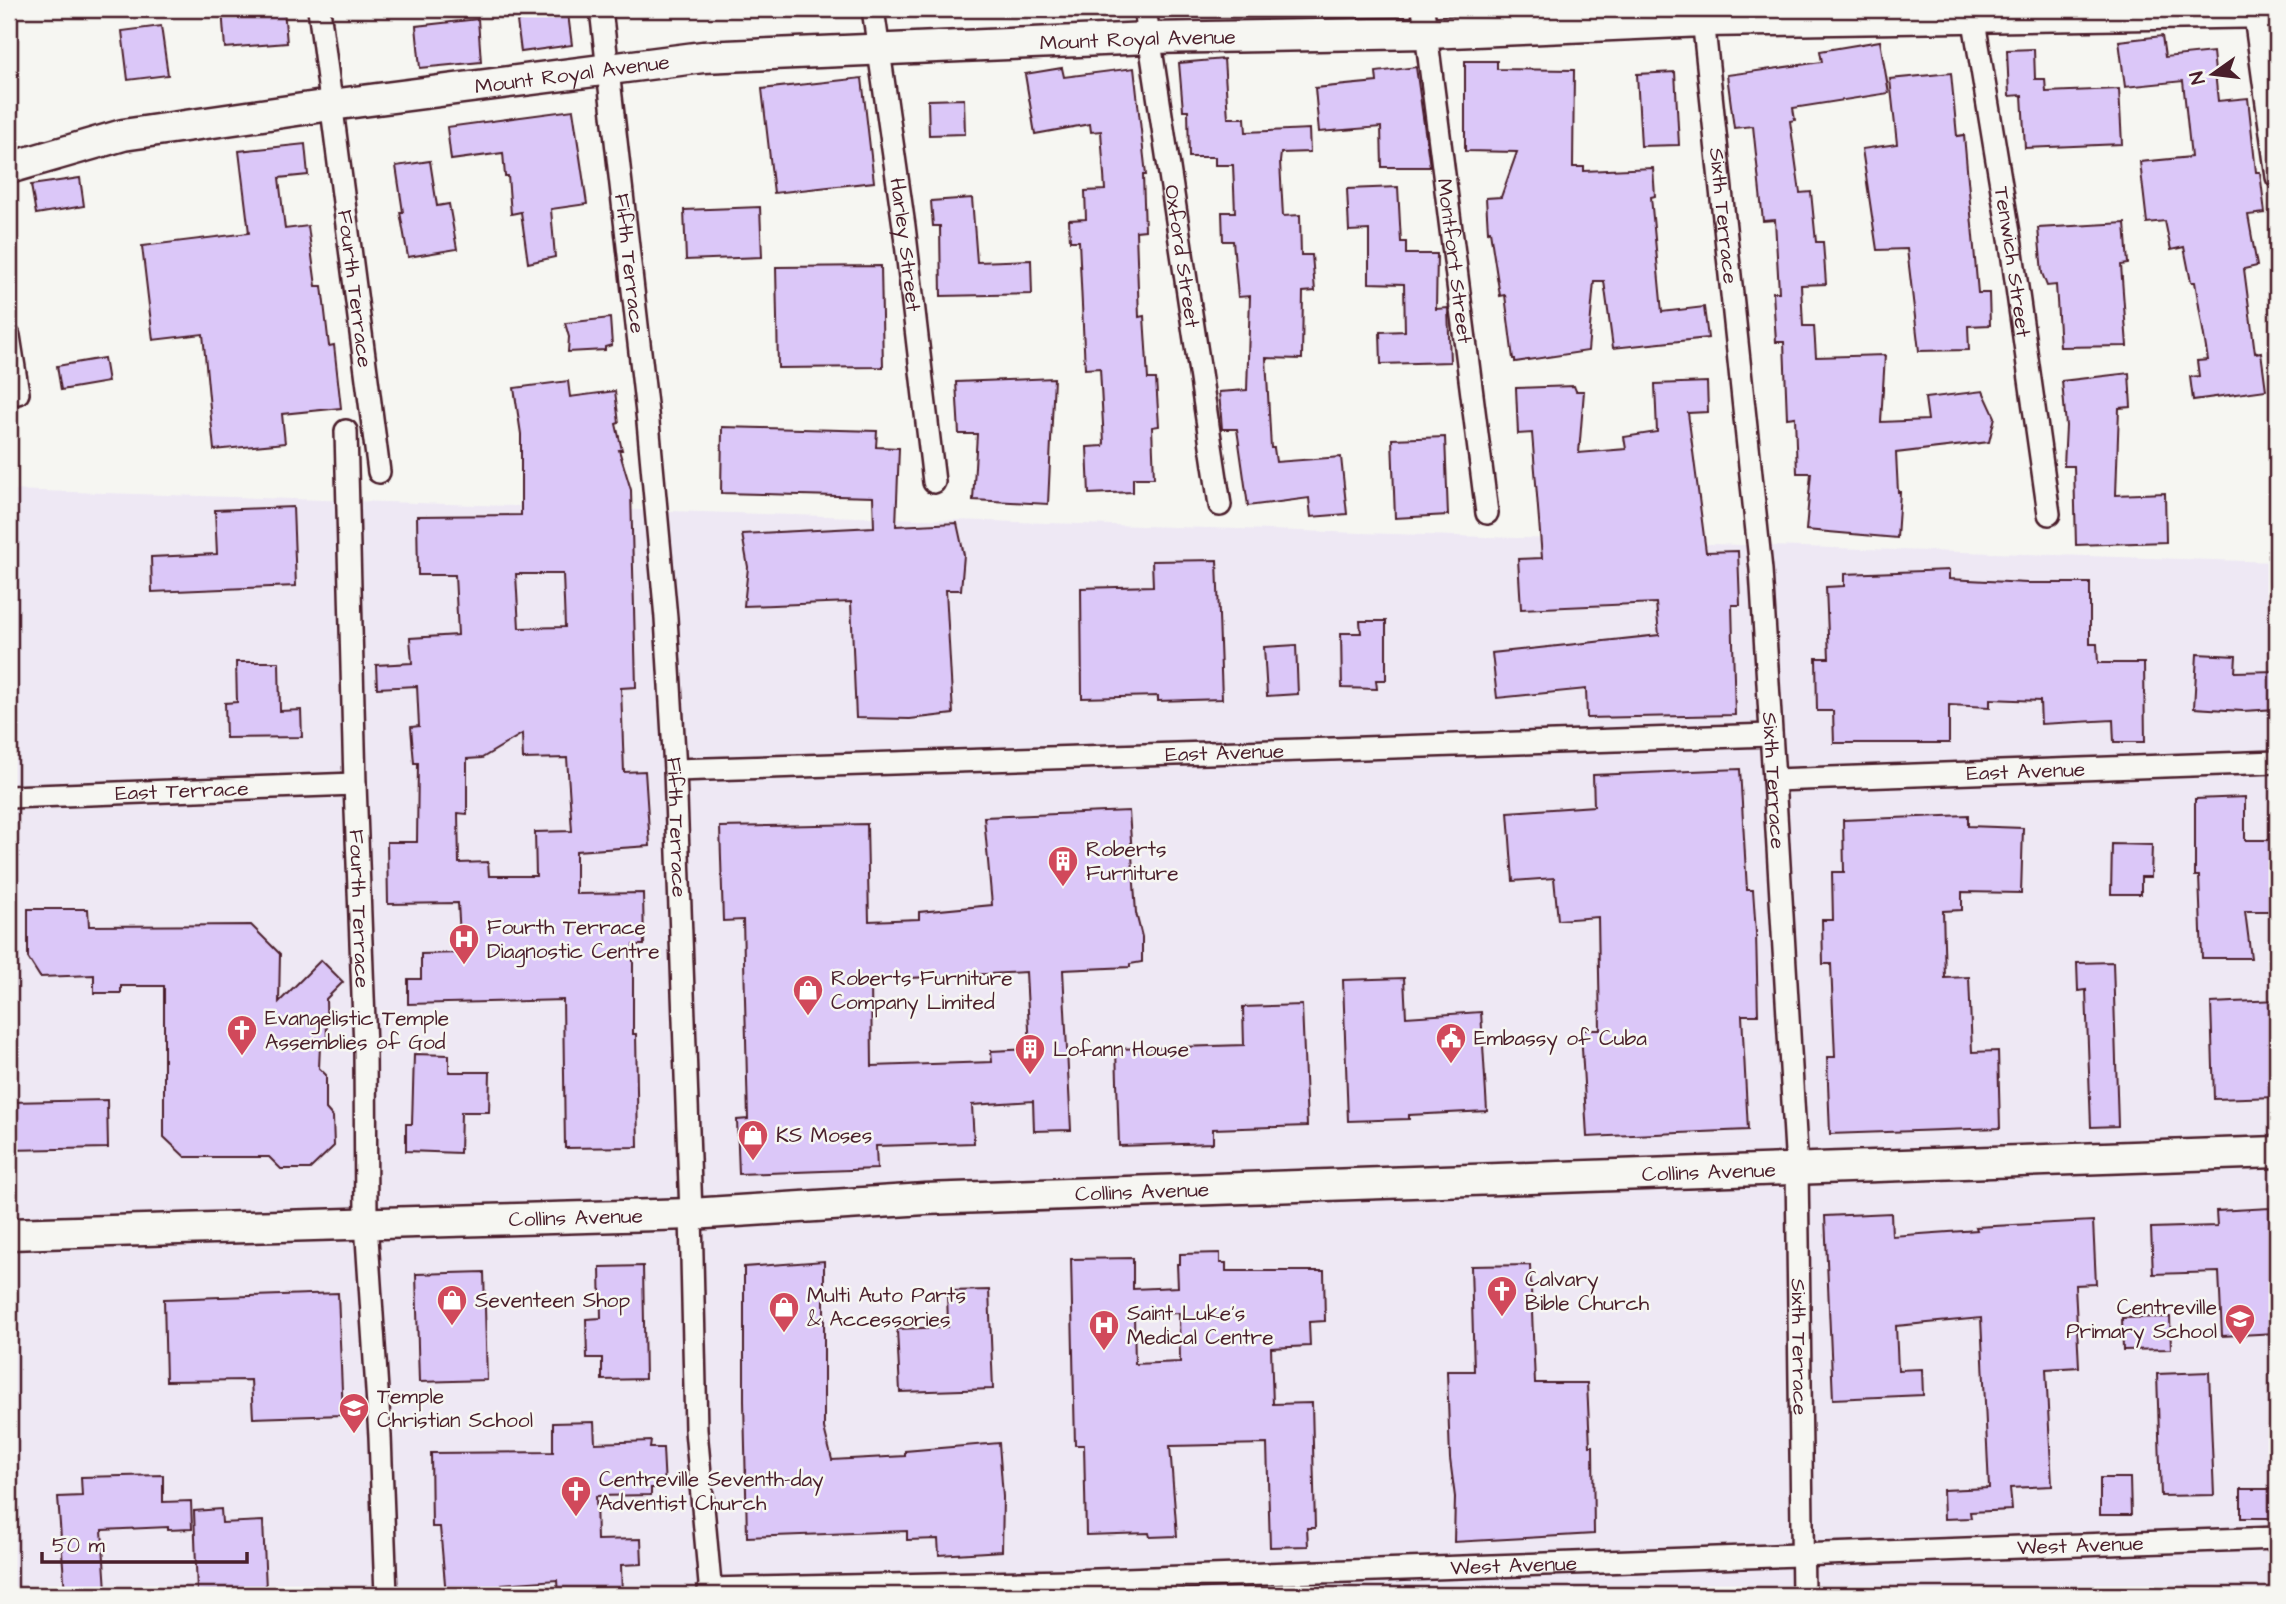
<svg xmlns="http://www.w3.org/2000/svg" width="2286" height="1604" viewBox="0 0 2286 1604" font-family="'Architects Daughter',sans-serif">
<rect width="100%" height="100%" fill="#f6f6f2"/>
<filter id="ink" filterUnits="userSpaceOnUse"><feTurbulence type="fractalNoise" baseFrequency=".0143" numOctaves="2"/><feDisplacementMap in="SourceGraphic" scale="14" xChannelSelector="R" yChannelSelector="G"/><feConvolveMatrix kernelMatrix="1 2 1 2 8 2 1 2 1" color-interpolation-filters="sRGB"/></filter>
<g filter="url(#ink)">
<path fill="#eee8f4" d="M9,490L2277,562V1595H9Z"/>
<g fill="#dbc7f8" stroke="#4a1f2b" stroke-width="2" fill-rule="evenodd">
<path d="M222,9H284L287,43L225,48Z"/>
<path d="M568,14L572,45L521,52L517,21Z"/>
<path d="M478,19L481,62L420,68L416,26Z"/>
<path d="M161,26L168,75L128,80L122,31Z"/>
<path d="M2162,36L2165,57L2213,52L2218,101L2248,98L2256,172H2260L2265,213L2248,215L2257,266L2244,269L2255,353L2261,352L2266,390L2193,400L2190,377L2199,376L2197,361L2208,360L2195,282H2191L2184,247L2171,250L2165,221L2147,223L2140,162L2191,157L2183,81L2125,87L2119,41Z"/>
<path d="M1880,41L1889,93L1793,108L1795,120L1790,121L1800,193L1811,192L1816,242H1823L1826,284L1801,285L1803,326H1814L1816,357L1885,355L1881,422L1928,420L1925,398L1983,391L1995,417L1989,442L1896,453L1898,492H1900L1897,538L1806,530L1811,473H1797L1795,417L1787,418L1784,342H1776L1773,292H1779L1775,220L1763,221L1753,126L1734,128L1727,75L1822,62L1820,51Z"/>
<path d="M2034,49L2035,79H2045L2046,92L2119,89L2122,144L2025,148L2022,95L2009,96L2007,50Z"/>
<path d="M1224,59L1228,118H1245L1246,132L1309,129L1310,152L1281,153L1280,162L1283,216L1300,215L1301,255H1312L1315,291L1303,292L1302,359L1266,358L1271,448H1274L1276,462L1341,457L1347,514L1311,517L1309,498L1248,506L1237,429H1222L1219,392L1247,390L1250,296L1238,297L1233,241H1223L1222,212H1235L1233,165H1215V157H1189L1188,110H1183L1179,63Z"/>
<path d="M1465,61H1497V69L1574,70L1573,167H1584V171L1653,168L1655,196L1651,197L1662,312L1704,307L1708,338L1613,348L1604,281H1594L1588,351L1515,362V359H1513L1505,295L1500,296L1490,231L1488,232L1486,198L1501,197L1517,152L1465,151Z"/>
<path d="M1416,67L1430,167H1382L1381,127L1319,132L1315,88L1377,82L1376,72Z"/>
<path d="M1062,68L1064,77L1134,68L1146,175H1143L1145,230L1136,231L1139,317L1144,316L1148,379H1156L1159,426L1152,427L1154,478H1133V492L1089,494L1087,447L1103,446L1104,443L1100,368L1085,369L1079,241H1070L1069,220L1086,219L1085,191L1105,190L1101,131L1091,132L1090,124L1035,134L1025,74Z"/>
<path d="M1675,72L1679,145L1641,146L1637,74Z"/>
<path d="M1951,73L1957,136L1964,135L1978,293H1989L1990,325L1968,326L1969,350L1919,351L1907,249L1877,250L1862,149L1897,144L1890,79Z"/>
<path d="M862,78L874,182L774,193L762,89Z"/>
<path d="M964,99L965,134L929,135L928,100Z"/>
<path d="M573,110L587,204L551,209L555,257L528,263L521,212L511,214L508,176H505L503,153L451,160L447,127Z"/>
<path d="M305,144L308,175L279,178L285,229L308,226L316,286H322L329,346L334,345L341,408L282,414L285,443L214,450L203,334L153,340L142,246L249,233L239,151Z"/>
<path d="M430,161L437,206L449,204L457,249L408,257L400,212H403L396,166Z"/>
<path d="M80,178L84,206L36,214L31,185Z"/>
<path d="M1398,187L1401,242H1406V254H1437L1436,309L1448,308L1450,362L1381,364L1380,332L1405,331L1404,284L1369,283V230L1349,231L1347,189Z"/>
<path d="M972,198L977,262L1031,260L1032,294L941,296L940,226H933L931,201Z"/>
<path d="M760,207L762,257L686,260L684,210Z"/>
<path d="M2125,223L2128,264L2121,265L2127,346L2060,347L2056,285L2047,286L2042,273L2038,228Z"/>
<path d="M881,266L883,367L778,368L776,267Z"/>
<path d="M610,318L612,345L605,347V350L568,352L569,337L565,323Z"/>
<path d="M104,358L108,382L61,390L57,366Z"/>
<path d="M2129,373L2131,407L2119,408L2116,495L2165,493L2166,542L2076,545L2074,466H2064L2066,426L2062,381Z"/>
<path d="M1054,378L1048,504L973,500L977,434H959L956,382Z"/>
<path d="M568,381L570,397L615,391L619,423L616,424L622,450H619L631,490L636,687L621,688L624,772L645,771L650,846L576,851V894L643,893L644,945H633V1034H636L638,1147L565,1148L563,1000L408,1004V979H421V954L461,953L458,903L388,904L387,842H417L418,763H414L411,727L419,726L417,686L377,688L376,665L412,663L410,638L458,635L455,575H418L417,516L521,515V434L514,388ZM516,574H563L565,627L519,628ZM522,734L523,759L567,758L572,831L535,832L536,876H489L488,862L459,863L458,813L467,814V759L482,758Z"/>
<path d="M1707,382L1708,412L1688,413L1706,552L1738,551L1740,605H1732L1735,715L1587,718L1586,689L1497,698L1492,653L1659,635L1656,603L1521,609L1518,559L1542,558L1532,433L1518,434L1516,388L1574,386L1576,391H1584L1579,453L1626,449L1624,437L1657,432L1655,384Z"/>
<path d="M722,427L877,431L876,447L899,448L896,526L957,523L964,555L961,590H946L953,714L910,719L856,718L851,602L744,606L748,567L742,534L874,527L873,497L721,493Z"/>
<path d="M1445,437L1448,515L1395,518L1392,439Z"/>
<path d="M293,507L296,586L152,592L151,557L217,554L215,510Z"/>
<path d="M1217,560L1222,699L1158,701V696L1082,698L1081,588L1153,586L1152,561Z"/>
<path d="M1949,570V579L2027,583H2090V644H2097L2098,663H2144L2145,742H2114L2113,720L2041,724L2040,701L1990,699V707L1949,705V743H1834L1833,711H1817L1816,658H1829L1826,587L1844,586V574Z"/>
<path d="M1360,621H1386V680H1376L1377,689L1342,688L1341,633H1361Z"/>
<path d="M1296,645L1298,694L1267,696L1264,647Z"/>
<path d="M2197,654L2236,656L2235,672L2277,671V709L2243,711L2194,708Z"/>
<path d="M236,662H279L280,711L301,710L302,737L226,738L225,703L237,702Z"/>
<path d="M1740,769L1747,890H1753L1756,933L1758,1015H1742L1748,1130L1587,1137L1581,1030H1600L1598,917L1558,920L1554,878L1513,881L1508,812L1594,806L1593,775Z"/>
<path d="M2245,797V840H2277V911H2245L2251,958H2202L2199,876H2195V799Z"/>
<path d="M1129,811L1136,913L1142,937V962L1130,964V967L1063,970L1071,1130L1034,1131L1033,1101L972,1105L974,1143L876,1146L877,1169L739,1174L737,1120L748,1119L743,920L723,921L720,827L867,824L869,921L919,919V912L992,905L984,817ZM1026,972L1030,1049L991,1051L992,1062L872,1066L871,980Z"/>
<path d="M1968,815V826L2023,828L2021,893L1962,892V910L1943,911L1945,978L1969,977L1972,1052L1998,1051L2000,1128L1830,1134L1827,1057H1835L1831,964H1823L1822,920H1833L1832,872H1844L1843,820Z"/>
<path d="M2112,844L2152,845L2151,877H2141V894H2111Z"/>
<path d="M28,909H88L89,926L251,925L280,954L279,1002L321,960L343,982L326,999L327,1039L320,1046L319,1068L326,1075V1109L333,1117L334,1146L310,1169H281L269,1157H185L164,1137V986H121V993H94V975L40,977L28,958Z"/>
<path d="M2113,962L2118,1126L2091,1127L2086,990L2078,991L2077,963Z"/>
<path d="M1404,978L1406,1017L1481,1012L1487,1111L1409,1115V1119L1348,1121L1343,980Z"/>
<path d="M2277,1000V1097L2214,1099L2211,1003Z"/>
<path d="M1302,1005L1307,1126L1213,1129V1143L1119,1146L1116,1049L1244,1045L1243,1007Z"/>
<path d="M414,1054L449,1055V1072H490L489,1112H461L460,1153L406,1151V1124H412Z"/>
<path d="M107,1100L108,1148L9,1150V1102Z"/>
<path d="M2270,1208L2276,1333L2222,1336L2219,1272L2153,1274L2151,1228L2217,1226L2216,1211Z"/>
<path d="M1891,1213L1892,1236L1977,1230L1976,1227L2093,1221L2096,1284L2075,1285L2079,1367L2046,1369L2052,1486L2010,1488L2012,1510L1970,1512L1971,1518L1944,1519L1943,1490L1989,1488L1981,1318L1896,1326L1898,1370L1922,1369L1923,1395L1833,1399L1825,1216Z"/>
<path d="M1220,1253V1263H1226V1271H1324L1325,1321L1309,1322L1310,1346L1271,1348L1273,1404L1312,1403L1315,1528H1307L1308,1546L1270,1547L1267,1444L1170,1446L1177,1536L1150,1537L1149,1533L1086,1535L1084,1445H1075L1071,1259L1133,1258V1289L1178,1287L1177,1264H1180V1254ZM1179,1313L1180,1362L1135,1364L1134,1315Z"/>
<path d="M824,1261V1428L832,1460L905,1456V1451L999,1443L1003,1497L1002,1551L939,1555L938,1539L907,1540V1531L747,1537L744,1401V1267Z"/>
<path d="M1530,1265L1535,1383H1587L1590,1446H1593L1594,1534L1454,1542L1455,1497L1450,1459L1447,1371H1474L1471,1266Z"/>
<path d="M643,1266L645,1379L602,1380V1358H587L586,1319L601,1318L600,1267Z"/>
<path d="M484,1272L487,1380L419,1382L416,1274Z"/>
<path d="M989,1290L993,1389L900,1392L897,1329L948,1327L947,1291Z"/>
<path d="M338,1293L343,1415L253,1418L251,1380L166,1381L164,1299Z"/>
<path d="M2170,1317L2171,1349L2123,1350L2122,1318Z"/>
<path d="M2209,1372L2214,1495L2161,1496L2157,1374Z"/>
<path d="M594,1422L595,1443L651,1441L650,1448H663L665,1488H651V1495L596,1496L597,1540L641,1539L642,1564L621,1565L622,1595H558L557,1580L502,1584L503,1595H446L440,1527H432L431,1453L553,1452V1423Z"/>
<path d="M163,1475V1502L191,1501L192,1529L168,1530V1527L102,1530L106,1590L65,1593L58,1497L82,1496L81,1477Z"/>
<path d="M2100,1478H2130L2131,1515H2100Z"/>
<rect x="2241" y="1489" width="32" height="29"/>
<path d="M221,1509L222,1523L263,1521L266,1589L197,1592L194,1511Z"/>
</g>
<g fill="none" stroke-linecap="round" stroke-linejoin="round">
<g stroke="#4a1f2b" stroke-width="26">
<g id="street">
<path id="s1" d="M319,9L379,472"/>
<path id="s2" d="M601,9L648,422L666,618L675,770L691,1214L696,1430L711,1595"/>
<path id="s3" d="M873,9L904,226L934,482"/>
<path id="s4" d="M1145,9L1220,505"/>
<path id="s5" d="M1423,9L1487,513"/>
<path id="s6" d="M1702,9L1761,570L1774,780L1797,1169L1803,1595"/>
<path id="s7" d="M1972,9L2011,245L2049,514"/>
<path d="M2254,9L2277,177"/>
<path d="M9,336L18,393"/>
<path id="s8" d="M346,431L355,784L365,1048L366,1223L380,1436L386,1595"/>
<path id="s9" d="M675,770L1771,735"/>
<path id="s10" d="M1774,780L2277,762"/>
<path id="s11" d="M9,797L355,784"/>
<path id="s12" d="M709,1589L1068,1581L2277,1538"/>
</g>
</g>
<g stroke="#4a1f2b" stroke-width="35">
<g id="secondary">
<path id="s13" d="M9,168L123,135L331,105L703,57L1149,38L1427,33L1704,21L2277,12"/>
<path id="s14" d="M9,1234L691,1214L925,1199L2277,1152"/>
</g>
</g>
<use href="#street" stroke="#f6f6f2" stroke-width="21"/>
<use href="#secondary" stroke="#f6f6f2" stroke-width="30"/>
</g>
</g>
<defs>
<g id="building-pin" transform="scale(1.575)"><path d="M0 17L-7.5 6A9.5 9.5 0 1 1 7.5 6Z" fill="#d1495b" stroke="#f6f6f2"/><path d="M-4-6H4V6H1V3H-1V6H-4ZM-2.5-4.3h1.7v1.8h-1.7ZM.8-4.3h1.7v1.8H.8ZM-2.5-1h1.7V.8h-1.7ZM.8-1h1.7V.8H.8Z" fill="#fff"/></g>
<g id="hospital-pin" transform="scale(1.575)"><path d="M0 17L-7.5 6A9.5 9.5 0 1 1 7.5 6Z" fill="#d1495b" stroke="#f6f6f2"/><path d="M-5-5h3v3.5h4V-5h3V5h-3V1.5h-4V5h-3Z" fill="#fff"/></g>
<g id="shop-pin" transform="scale(1.575)"><path d="M0 17L-7.5 6A9.5 9.5 0 1 1 7.5 6Z" fill="#d1495b" stroke="#f6f6f2"/><path d="M-5-2.5h2.3a2.7 3.5 0 0 1 5.4 0H5L5.5 6h-11ZM-1.5-2.5h3a1.5 2.3 0 0 0-3 0Z" fill="#fff"/></g>
<g id="church-pin" transform="scale(1.575)"><path d="M0 17L-7.5 6A9.5 9.5 0 1 1 7.5 6Z" fill="#d1495b" stroke="#f6f6f2"/><path d="M-1.2-6h2.4v3.5h3.3v2.4h-3.3V6h-2.4V-.1h-3.3v-2.4h3.3Z" fill="#fff"/></g>
<g id="civic-pin" transform="scale(1.575)"><path d="M0 17L-7.5 6A9.5 9.5 0 1 1 7.5 6Z" fill="#d1495b" stroke="#f6f6f2"/><path d="M-.6-6.5H3V-4.5H.6V-3L4-1V1h2V6H-6V1h2V-1L-.6-3ZM-1.2 2.5V6h2.4V2.5Z" fill="#fff"/></g>
<g id="school-pin" transform="scale(1.575)"><path d="M0 17L-7.5 6A9.5 9.5 0 1 1 7.5 6Z" fill="#d1495b" stroke="#f6f6f2"/><path d="M0-5L7-2L0 1L-7-2ZM-4 1L0 2.5L4 1V4Q0 6-4 4Z" fill="#fff"/></g>
</defs>
<g fill-rule="evenodd">
<use href="#building-pin" x="1063" y="861"/>
<use href="#hospital-pin" x="464" y="939"/>
<use href="#shop-pin" x="808" y="990"/>
<use href="#church-pin" x="242" y="1030"/>
<use href="#civic-pin" x="1451" y="1038"/>
<use href="#building-pin" x="1030" y="1049"/>
<use href="#shop-pin" x="753" y="1135"/>
<use href="#church-pin" x="1502" y="1291"/>
<use href="#shop-pin" x="452" y="1300"/>
<use href="#shop-pin" x="784" y="1307"/>
<use href="#school-pin" x="2240" y="1319"/>
<use href="#hospital-pin" x="1104" y="1325"/>
<use href="#school-pin" x="354" y="1408"/>
<use href="#church-pin" x="576" y="1491"/>
</g>
<g text-anchor="middle" dominant-baseline="central" stroke-width="5" stroke-linejoin="round" paint-order="stroke">
<g font-size="21" fill="#4a1f2b" stroke="#f6f6f2">
<text stroke="none"><textPath href="#s13" startOffset="1139">Mount Royal Avenue</textPath></text>
<text stroke="none"><textPath href="#s13" startOffset="572">Mount Royal Avenue</textPath></text>
<text stroke="none"><textPath href="#s6" startOffset="208">Sixth Terrace</textPath></text>
<text stroke="none"><textPath href="#s3" startOffset="238">Harley Street</textPath></text>
<text stroke="none"><textPath href="#s4" startOffset="250">Oxford Street</textPath></text>
<text stroke="none"><textPath href="#s5" startOffset="254">Montfort Street</textPath></text>
<text stroke="none"><textPath href="#s7" startOffset="256">Tenwich Street</textPath></text>
<text stroke="none"><textPath href="#s2" startOffset="256">Fifth Terrace</textPath></text>
<text stroke="none"><textPath href="#s1" startOffset="282">Fourth Terrace</textPath></text>
<text stroke="none"><textPath href="#s9" startOffset="550">East Avenue</textPath></text>
<text stroke="none"><textPath href="#s10" startOffset="252">East Avenue</textPath></text>
<text stroke="none"><textPath href="#s6" startOffset="775">Sixth Terrace</textPath></text>
<text stroke="none"><textPath href="#s11" startOffset="173">East Terrace</textPath></text>
<text stroke="none"><textPath href="#s2" startOffset="822">Fifth Terrace</textPath></text>
<text stroke="none"><textPath href="#s8" startOffset="478">Fourth Terrace</textPath></text>
<text stroke="none"><textPath href="#s14" startOffset="1701">Collins Avenue</textPath></text>
<text stroke="none"><textPath href="#s14" startOffset="1134">Collins Avenue</textPath></text>
<text stroke="none"><textPath href="#s14" startOffset="567">Collins Avenue</textPath></text>
<text stroke="none"><textPath href="#s6" startOffset="1342">Sixth Terrace</textPath></text>
<text stroke="none"><textPath href="#s12" startOffset="1372">West Avenue</textPath></text>
<text stroke="none"><textPath href="#s12" startOffset="805">West Avenue</textPath></text>
</g>
<g font-size="21" fill="#4a1f2b" stroke="#f6f6f2" text-anchor="start">
<text x="1086" y="849">Roberts<tspan x="1086" dy="24">Furniture</tspan></text>
<text x="487" y="927">Fourth Terrace<tspan x="487" dy="24">Diagnostic Centre</tspan></text>
<text x="831" y="978">Roberts Furniture<tspan x="831" dy="24">Company Limited</tspan></text>
<text x="265" y="1018">Evangelistic Temple<tspan x="265" dy="24">Assemblies of God</tspan></text>
<text x="1474" y="1038">Embassy of Cuba</text>
<text x="1053" y="1049">Lofann House</text>
<text x="776" y="1135">KS Moses</text>
<text x="1525" y="1279">Calvary<tspan x="1525" dy="24">Bible Church</tspan></text>
<text x="807" y="1295">Multi Auto Parts<tspan x="807" dy="24">&amp; Accessories</tspan></text>
<text x="475" y="1300">Seventeen Shop</text>
<text x="2217" y="1307" text-anchor="end">Centreville<tspan x="2217" dy="24">Primary School</tspan></text>
<text x="1127" y="1313">Saint Luke's<tspan x="1127" dy="24">Medical Centre</tspan></text>
<text x="377" y="1396">Temple<tspan x="377" dy="24">Christian School</tspan></text>
<text x="599" y="1479">Centreville Seventh-day<tspan x="599" dy="24">Adventist Church</tspan></text>
</g>
</g>
<rect width="2286" height="1604" fill="none" stroke="#f6f6f2" stroke-width="35"/>
<rect x="18" y="18" width="2251" height="1569" fill="none" stroke="#4a1f2b" stroke-width="2.5" filter="url(#ink)"/>
<g transform="translate(2213 74) rotate(256)" stroke="#f6f6f2" stroke-width="5" paint-order="stroke">
<path d="M0-5L12 26L0 18L-12 26Z" fill="#4a1f2b"/>
<text y="-10" font-size="19" font-weight="bold" text-anchor="middle" fill="#4a1f2b">N</text>
</g>
<path d="M42 1552v10h205v-10" fill="none" stroke="#4a1f2b" stroke-width="3.5"/>
<text x="52" y="1552" font-size="21" fill="#4a1f2b" stroke="#f6f6f2" stroke-width="5" paint-order="stroke">50 m</text>
</svg>
